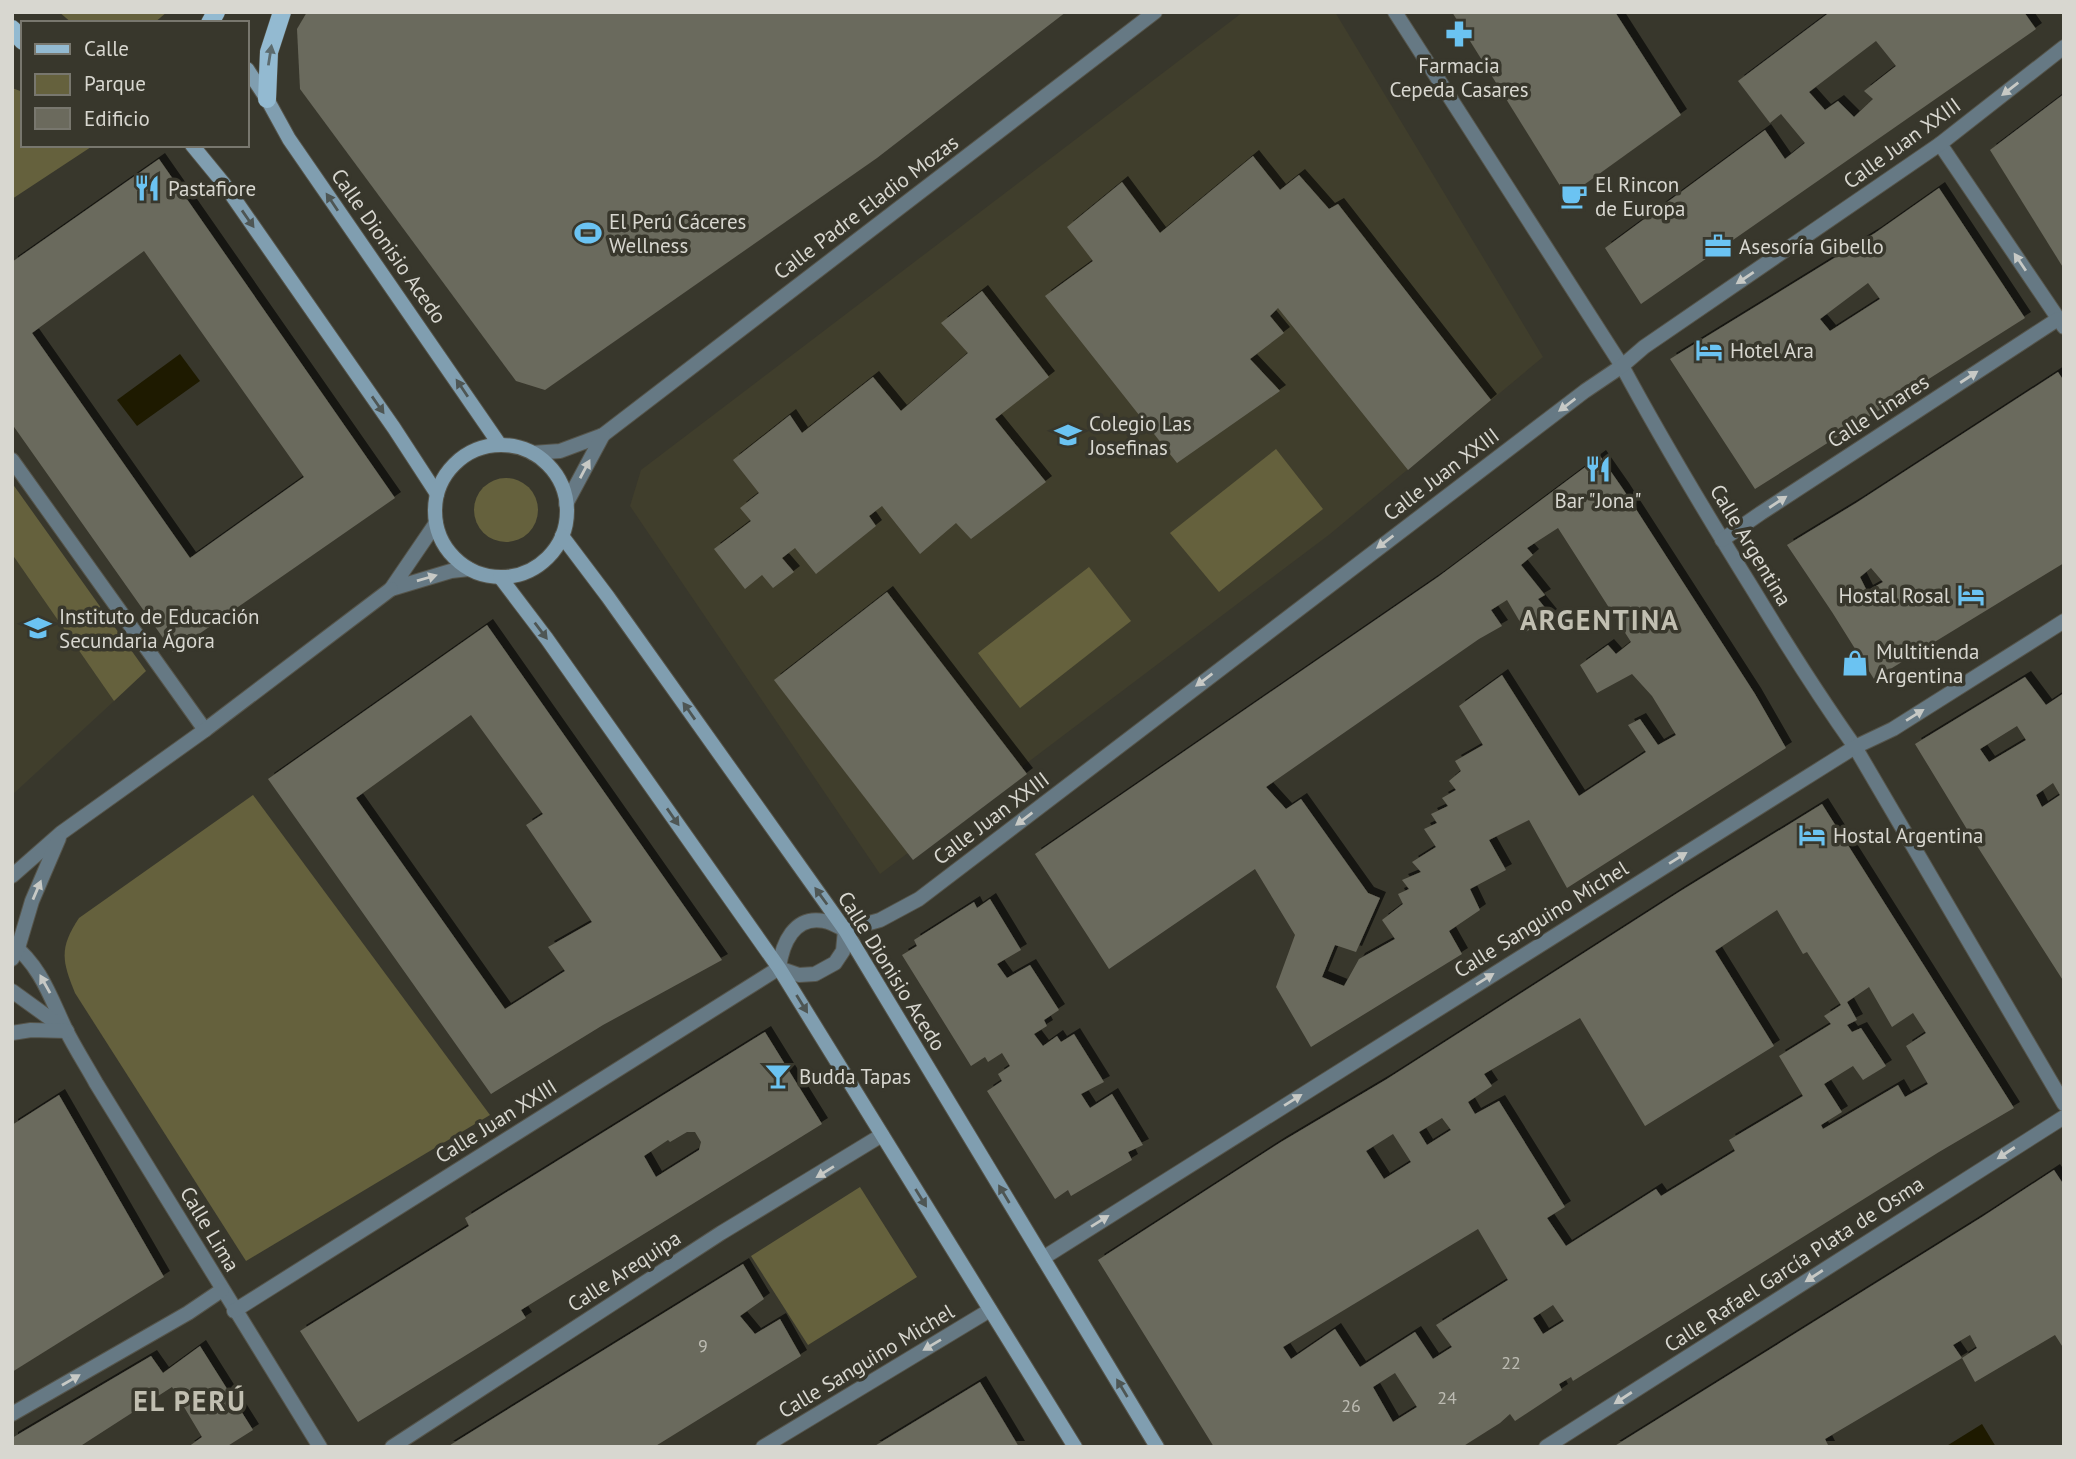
<svg xmlns="http://www.w3.org/2000/svg" width="2076" height="1459" viewBox="0 0 2076 1459" font-family="'PT Sans',sans-serif">
<defs>
<filter id="shadow"><feDropShadow dx="6" dy="-6" stdDeviation="0" flood-color="#0009"/></filter>
</defs>
<rect width="100%" height="100%" fill="#38372c"/>
<g fill="#403e2c">
<path d="M1243,12H1335L1543,357L1330,534L880,874L630,506L641,470Z"/>
<path d="M12,554L114,701L12,795Z"/>
</g>
<g fill="#65613d">
<path d="M59,12H167L154,23H72Z"/>
<path d="M12,88L23,92V145H94L12,199Z"/>
<path d="M1276,449L1323,509L1219,592L1170,533Z"/>
<circle cx="506" cy="510" r="32"/>
<path d="M12,483L146,671L114,701L12,554Z"/>
<path d="M1089,567L1131,621L1020,708L978,653Z"/>
<path d="M253,795L490,1115L246,1261L75,993C62,961 59,948 79,918Z"/>
<path d="M860,1187L917,1277L808,1345L751,1256Z"/>
</g>
<g fill="#1e1a00">
<path d="M180,354L200,381L137,426L117,400Z"/>
<path d="M1982,1424L1996,1447H1945Z"/>
</g>
<g fill="#6b6a5d" fill-rule="evenodd" filter="url(#shadow)">
<path d="M307,12H1066L877,158L545,390L516,381L300,89L297,29Z"/>
<path d="M1452,12H1615L1681,115L1567,197Z"/>
<path d="M1830,12H2024L2036,29L1641,304L1605,248L1765,130L1785,159L1805,143L1781,114L1770,123L1738,81ZM1876,41L1896,66L1864,91L1873,99L1854,117L1838,101L1825,110L1809,92Z"/>
<path d="M2064,94V269L1990,150Z"/>
<path d="M1253,156L1280,190L1299,175L1329,209L1338,204L1491,400L1408,470L1278,308L1270,316L1284,333L1250,359L1280,391L1177,463L1045,296L1093,261L1067,227L1122,182L1160,233Z"/>
<path d="M159,159L395,498L173,652L12,424V262ZM144,251L304,477L190,558L32,333Z"/>
<path d="M1939,188L2025,318L1755,489L1670,359L1875,233ZM1868,283L1880,299L1830,331L1820,319Z"/>
<path d="M982,291L1049,377L995,419L1046,482L971,539L956,523L920,554L882,506L869,516L876,526L816,574L795,548L782,558L794,572L773,588L762,575L745,589L714,549L751,521L740,508L759,493L733,460L790,415L802,433L873,377L901,411L968,353L941,323Z"/>
<path d="M2058,372L2064,381V563L1874,679L1832,612L1787,545L1856,503ZM1871,568L1883,582L1867,591L1860,577Z"/>
<path d="M1600,456L1623,489L1755,694L1786,748L1567,888L1529,820L1489,840L1506,870L1470,889L1480,910L1449,931L1462,954L1311,1047L1276,987L1295,935L1255,869L1109,969L1035,854L1438,577ZM1558,528L1631,642L1616,654L1608,645L1580,665L1597,693L1632,674L1652,696L1676,735L1658,745L1640,719L1628,725L1646,752L1579,796L1502,675L1459,706L1483,745L1455,761L1461,771L1449,781L1456,790L1442,798L1448,806L1431,814L1437,823L1424,829L1436,847L1412,862L1421,872L1402,880L1409,889L1398,894L1403,904L1382,920L1395,939L1359,959L1344,986L1322,977L1335,945L1356,952L1380,898L1368,893L1301,799L1286,809L1266,787L1479,639L1502,626L1491,610L1507,600L1526,632L1551,615L1538,599L1545,595L1521,565L1533,555L1527,548Z"/>
<path d="M887,592L1027,774L913,860L774,680Z"/>
<path d="M487,625L722,960L603,1025L491,1094L268,779ZM471,715L543,814L526,825L592,922L548,947L565,971L505,1009L356,798Z"/>
<path d="M2025,677L2046,705L2064,693V982L1979,849L1915,744ZM2017,726L2026,740L1989,762L1980,749ZM2053,783L2060,795L2042,807L2036,795Z"/>
<path d="M1822,804L2014,1108L1939,1152L1573,1381L1571,1377L1559,1384L1562,1390L1515,1421L1510,1414L1500,1423L1462,1447H1214L1098,1260L1281,1142L1387,1079L1679,892ZM1777,910L1803,954L1807,952L1841,1005L1824,1016L1831,1024L1779,1056L1803,1096L1729,1140L1735,1151L1661,1196L1656,1189L1566,1246L1547,1218L1565,1207L1499,1101L1475,1114L1468,1102L1492,1086L1484,1074L1580,1018L1645,1126L1774,1046L1715,951ZM1869,987L1892,1027L1913,1013L1926,1033L1906,1046L1928,1084L1905,1097L1898,1085L1823,1129L1821,1125L1842,1112L1824,1084L1853,1066L1863,1080L1886,1066L1861,1028L1852,1032L1847,1025L1857,1020L1847,1002ZM1442,1118L1451,1130L1427,1145L1419,1132ZM1393,1134L1411,1162L1384,1179L1366,1151ZM1478,1229L1508,1280L1436,1325L1452,1347L1433,1359L1415,1332L1360,1367L1335,1329L1291,1359L1283,1347ZM1553,1305L1564,1321L1543,1334L1533,1318ZM1395,1373L1417,1407L1393,1422L1373,1387Z"/>
<path d="M990,899L1021,950L997,964L1007,978L1030,965L1059,1010L1044,1020L1047,1026L1034,1034L1043,1046L1057,1036L1061,1042L1074,1034L1104,1082L1081,1094L1090,1108L1112,1094L1143,1145L1128,1152L1132,1160L1071,1196L1068,1190L1055,1199L987,1091L1002,1081L998,1074L1010,1066L1002,1053L988,1062L985,1057L971,1066L902,955L917,946L914,940L974,902L977,908Z"/>
<path d="M765,1032L822,1124L521,1310L526,1318L358,1422L300,1331L469,1226L465,1218ZM687,1132H695L701,1142L699,1150L656,1177L644,1156L668,1140L670,1142Z"/>
<path d="M59,1095L164,1277L12,1372V1125Z"/>
<path d="M2054,1170L2064,1185V1349L2055,1335L1975,1382L1962,1358L1977,1348L1970,1335L1953,1345L1962,1358L1825,1439L1829,1447H1613L1982,1217Z"/>
<path d="M743,1264L764,1299L740,1316L755,1334L780,1319L801,1356L654,1447H447Z"/>
<path d="M200,1346L253,1430L226,1447H188L202,1437L172,1387L79,1447H12V1438L151,1356L163,1373Z"/>
<path d="M980,1382L1019,1447H873Z"/>
</g>
<g fill="none" stroke-linecap="round" stroke-linejoin="round">
<g stroke="#55544a" stroke-width="16">
<path id="pedestrian" d="M12,460L205,730"/>
</g>
<g stroke="#55544a" stroke-width="16">
<g id="minor">
<path d="M1395,12L1622,366C1663,442 1708,517 1754,591C1786,644 1819,696 1855,747L2064,1104"/>
<path d="M1940,144L2064,327"/>
<path d="M532,453L560,451L603,435L1155,12"/>
<path d="M566,504L603,435"/>
<path d="M436,523L391,589L451,571L469,569"/>
<path d="M1722,540L1761,513L2058,319"/>
<path d="M12,876L61,833L205,730L391,589"/>
<path d="M12,944C41,966 51,999 66,1030C75,1048 86,1065 96,1083L320,1447"/>
<path d="M12,959L18,948L32,901L59,838"/>
<path d="M779,968C782,944 794,915 824,921C831,922 839,927 845,930L880,920L919,899L1585,391L1622,366L1644,347L1940,144L2064,47"/>
<path d="M779,968L799,975L815,974L835,963L843,951L845,930"/>
<path d="M12,991L66,1030"/>
<path d="M12,1033L31,1030L67,1031"/>
<path d="M1043,1258L1823,767L1855,747L1893,729L2064,621"/>
<path d="M234,1311L779,968"/>
<path d="M12,1414L188,1313L222,1290"/>
<path d="M392,1447L721,1233L882,1135"/>
<path d="M763,1447L990,1310"/>
<path d="M1546,1447L2064,1117"/>
</g>
</g>
<g stroke="#55544a" stroke-width="16">
<g id="secondary">
<path d="M247,69L267,99L289,139L500,445"/>
<path d="M192,145L224,184L394,428L437,494"/>
<circle cx="501" cy="511" r="66"/>
<path d="M562,536L608,597L845,930L1157,1447"/>
<path d="M500,577L547,639L779,968L1075,1447"/>
</g>
</g>
<g stroke="#55544a" stroke-width="19">
<g id="primary">
<path d="M210,23L216,12"/>
<path d="M12,29L23,41"/>
<path d="M267,99L269,52L282,12"/>
</g>
</g>
<use href="#pedestrian" stroke="#667984" stroke-width="14"/>
<use href="#minor" stroke="#667984" stroke-width="14"/>
<use href="#secondary" stroke="#809eb0" stroke-width="14"/>
<use href="#primary" stroke="#93bad1" stroke-width="18"/>
</g>
<defs><path id="oneway-solid" d="M-6-.8H1V-3.2L6.5 0L1 3.2V.8H-6Z" transform="scale(1.75)"/></defs>
<use fill="#5c6b6e" href="#oneway-solid" transform="translate(270 55) rotate(-81)"/>
<g fill="#c7c9c5">
<use href="#oneway-solid" transform="translate(2010 89) rotate(142)"/>
<use href="#oneway-solid" transform="translate(2020 262) rotate(-124)"/>
<use href="#oneway-solid" transform="translate(1745 278) rotate(146)"/>
<use href="#oneway-solid" transform="translate(1969 377) rotate(-33)"/>
<use href="#oneway-solid" transform="translate(1567 405) rotate(143)"/>
<use href="#oneway-solid" transform="translate(585 469) rotate(-62)"/>
<use href="#oneway-solid" transform="translate(1778 502) rotate(-33)"/>
<use href="#oneway-solid" transform="translate(1385 542) rotate(143)"/>
<use href="#oneway-solid" transform="translate(427 578) rotate(-16)"/>
<use href="#oneway-solid" transform="translate(1204 680) rotate(143)"/>
<use href="#oneway-solid" transform="translate(1915 715) rotate(-32)"/>
<use href="#oneway-solid" transform="translate(1024 819) rotate(143)"/>
<use href="#oneway-solid" transform="translate(1678 858) rotate(-32)"/>
<use href="#oneway-solid" transform="translate(37 890) rotate(-67)"/>
<use href="#oneway-solid" transform="translate(1485 979) rotate(-32)"/>
<use href="#oneway-solid" transform="translate(45 984) rotate(-119)"/>
<use href="#oneway-solid" transform="translate(1293 1100) rotate(-32)"/>
<use href="#oneway-solid" transform="translate(2006 1153) rotate(147)"/>
<use href="#oneway-solid" transform="translate(825 1172) rotate(148)"/>
<use href="#oneway-solid" transform="translate(1100 1221) rotate(-32)"/>
<use href="#oneway-solid" transform="translate(1814 1276) rotate(147)"/>
<use href="#oneway-solid" transform="translate(932 1345) rotate(149)"/>
<use href="#oneway-solid" transform="translate(71 1380) rotate(-30)"/>
<use href="#oneway-solid" transform="translate(1623 1398) rotate(147)"/>
</g>
<g fill="#4e5654">
<use href="#oneway-solid" transform="translate(332 202) rotate(-124)"/>
<use href="#oneway-solid" transform="translate(248 219) rotate(55)"/>
<use href="#oneway-solid" transform="translate(462 388) rotate(-124)"/>
<use href="#oneway-solid" transform="translate(378 405) rotate(55)"/>
<use href="#oneway-solid" transform="translate(541 631) rotate(53)"/>
<use href="#oneway-solid" transform="translate(689 711) rotate(-125)"/>
<use href="#oneway-solid" transform="translate(673 817) rotate(55)"/>
<use href="#oneway-solid" transform="translate(821 896) rotate(-126)"/>
<use href="#oneway-solid" transform="translate(802 1004) rotate(58)"/>
<use href="#oneway-solid" transform="translate(1004 1194) rotate(-121)"/>
<use href="#oneway-solid" transform="translate(921 1198) rotate(58)"/>
<use href="#oneway-solid" transform="translate(1122 1388) rotate(-121)"/>
</g>
<defs>
<g id="pharmacy-bare" transform="scale(2.1)"><path d="M-2-6h4v4h4v4h-4v4h-4v-4h-4v-4h4Z" fill="#6bc3f2" stroke="#38372c" stroke-width="2.5" paint-order="stroke"/></g>
<g id="restaurant-bare" transform="scale(2.1)"><path d="M-5-6h1v4h1v-4h1v4h1v-4h1v5L-1.5 .5V6h-2V.5L-5-1ZM5-6V6H3V1.5H1.5Q1.5-4 5-6Z" fill="#6bc3f2" stroke="#38372c" stroke-width="2.5" paint-order="stroke"/></g>
<g id="cafe-bare" transform="scale(2.1)"><path d="M-5.5-4.5H6V0H3Q3 3.5 0 3.5H-2.5Q-5.5 3.5-5.5 0ZM3-3.2v2h1.7v-2ZM-6 4.5H4V6H-6Z" fill="#6bc3f2" stroke="#38372c" stroke-width="2.5" paint-order="stroke"/></g>
<g id="stadium-bare" transform="scale(2.1)"><path d="M0-5a6.5 5 0 1 0 0 10a6.5 5 0 1 0 0-10ZM-3.5-1.8h7v3.6h-7Z" fill="#6bc3f2" stroke="#38372c" stroke-width="2.5" paint-order="stroke"/></g>
<g id="office-bare" transform="scale(2.1)"><path d="M-6-3h4V-5.5h4V-3h4V5H-6ZM-1-4.5V-3h2v-1.5ZM-6 0V1H6V0Z" fill="#6bc3f2" stroke="#38372c" stroke-width="2.5" paint-order="stroke"/></g>
<g id="hotel-bare" transform="scale(2.1)"><path d="M-6-4.5h1.5V1H6V5H4.5V3h-9V5H-6ZM-4 0a1.8 1.8 0 1 1 3.6 0ZM.5 0V-2.5h3Q6-2.5 6 0Z" fill="#6bc3f2" stroke="#38372c" stroke-width="2.5" paint-order="stroke"/></g>
<g id="school-bare" transform="scale(2.1)"><path d="M0-5L7-2L0 1L-7-2ZM-4 1L0 2.5L4 1V4Q0 6-4 4Z" fill="#6bc3f2" stroke="#38372c" stroke-width="2.5" paint-order="stroke"/></g>
<g id="shop-bare" transform="scale(2.1)"><path d="M-5-2.5h2.3a2.7 3.5 0 0 1 5.4 0H5L5.5 6h-11ZM-1.5-2.5h3a1.5 2.3 0 0 0-3 0Z" fill="#6bc3f2" stroke="#38372c" stroke-width="2.5" paint-order="stroke"/></g>
<g id="bar-bare" transform="scale(2.1)"><path d="M-6-5H6L.8 .8V4.5H3.5V6h-7V4.5H-.8V.8Z" fill="#6bc3f2" stroke="#38372c" stroke-width="2.5" paint-order="stroke"/></g>
</defs>
<g fill-rule="evenodd">
<use href="#pharmacy-bare" x="1459" y="34"/>
<use href="#restaurant-bare" x="147" y="188"/>
<use href="#cafe-bare" x="1574" y="196"/>
<use href="#stadium-bare" x="588" y="233"/>
<use href="#office-bare" x="1718" y="246"/>
<use href="#hotel-bare" x="1709" y="350"/>
<use href="#school-bare" x="1068" y="435"/>
<use href="#restaurant-bare" x="1598" y="469"/>
<use href="#hotel-bare" x="1971" y="595"/>
<use href="#school-bare" x="38" y="628"/>
<use href="#shop-bare" x="1855" y="663"/>
<use href="#hotel-bare" x="1812" y="835"/>
<use href="#bar-bare" x="778" y="1076"/>
</g>
<g text-anchor="middle" dominant-baseline="central" stroke-width="7" stroke-linejoin="round" paint-order="stroke">
<g font-size="18" fill="#bdbcb3">
<text x="703" y="1345">9</text>
<text x="1511" y="1362">22</text>
<text x="1447" y="1397">24</text>
<text x="1351" y="1405">26</text>
</g>
<g font-size="21" fill="#d8d7d0" stroke="#38372c" text-anchor="start">
<text x="1459" y="65" text-anchor="middle">Farmacia<tspan x="1459" dy="24">Cepeda Casares</tspan></text>
<text x="1595" y="184">El Rincon<tspan x="1595" dy="24">de Europa</tspan></text>
<text x="168" y="188">Pastafiore</text>
<text x="609" y="221">El Perú Cáceres<tspan x="609" dy="24">Wellness</tspan></text>
<text x="1739" y="246">Asesoría Gibello</text>
<text x="1730" y="350">Hotel Ara</text>
<text x="1089" y="423">Colegio Las<tspan x="1089" dy="24">Josefinas</tspan></text>
<text x="1598" y="500" text-anchor="middle">Bar "Jona"</text>
<text x="1950" y="595" text-anchor="end">Hostal Rosal</text>
<text x="59" y="616">Instituto de Educación<tspan x="59" dy="24">Secundaria Ágora</tspan></text>
<text x="1876" y="651">Multitienda<tspan x="1876" dy="24">Argentina</tspan></text>
<text x="1833" y="835">Hostal Argentina</text>
<text x="799" y="1076">Budda Tapas</text>
</g>
<g font-size="21" fill="#d8d7d0" stroke="#38372c">
<text transform="translate(1902 143) rotate(-36)">Calle Juan XXIII</text>
<text transform="translate(866 207) rotate(-37)">Calle Padre Eladio Mozas</text>
<text transform="translate(389 246) rotate(55)">Calle Dionisio Acedo</text>
<text transform="translate(1878 411) rotate(-33)">Calle Linares</text>
<text transform="translate(1441 474) rotate(-37)">Calle Juan XXIII</text>
<text transform="translate(1751 545) rotate(59)">Calle Argentina</text>
<text transform="translate(991 818) rotate(-37)">Calle Juan XXIII</text>
<text transform="translate(1541 919) rotate(-32)">Calle Sanguino Michel</text>
<text transform="translate(892 971) rotate(58)">Calle Dionisio Acedo</text>
<text transform="translate(496 1121) rotate(-32)">Calle Juan XXIII</text>
<text transform="translate(210 1229) rotate(59)">Calle Lima</text>
<text transform="translate(1794 1264) rotate(-33)">Calle Rafael García Plata de Osma</text>
<text transform="translate(624 1271) rotate(-33)">Calle Arequipa</text>
<text transform="translate(866 1361) rotate(-31)">Calle Sanguino Michel</text>
</g>
<g font-size="28" font-weight="bold" letter-spacing="2" fill="#c1bfb1" stroke="#38372c">
<text x="1600" y="619">ARGENTINA</text>
<text x="190" y="1400">EL PERÚ</text>
</g>
</g>
<rect width="2076" height="1459" fill="none" stroke="#d8d7d0" stroke-width="28"/>
<rect x="21" y="21" width="228" height="126" fill="#38372c" stroke="#78776e" stroke-width="2"/>
<rect x="35" y="44" width="35" height="10" fill="#93bad1" stroke="#78776e" stroke-width="2"/>
<text x="84" y="56" font-size="21" fill="#d8d7d0">Calle</text>
<rect x="35" y="74" width="35" height="21" fill="#65613d" stroke="#78776e" stroke-width="2"/>
<text x="84" y="91" font-size="21" fill="#d8d7d0">Parque</text>
<rect x="35" y="108" width="35" height="21" fill="#6b6a5d" stroke="#78776e" stroke-width="2"/>
<text x="84" y="126" font-size="21" fill="#d8d7d0">Edificio</text>
</svg>
